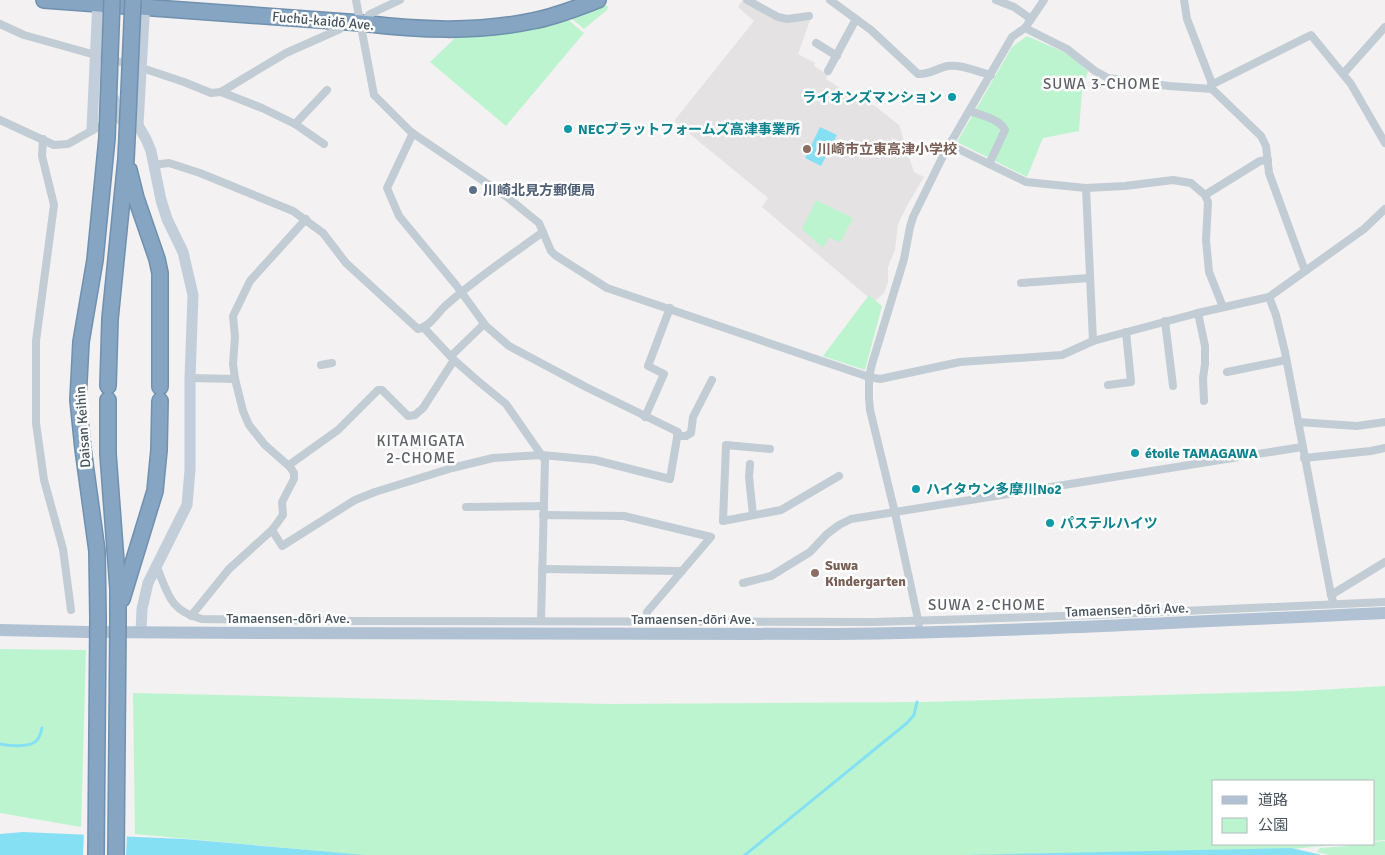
<svg xmlns="http://www.w3.org/2000/svg" width="1385" height="855" viewBox="0 0 1385 855" font-family="Signika,'Noto Sans JP',sans-serif">
<rect width="100%" height="100%" fill="#f3f1f1"/>
<path fill="#e5e2e3" d="M742,1L775,18L785,21L810,20L798,54L815,63L814,66L828,75L826,79L849,94L875,106L899,125L914,172L924,177L908,204L898,224L895,250L888,267V282L884,293L874,302L762,207L768,198L674,121L754,21L738,7Z"/>
<g fill="#bdf4d0">
<path d="M606,5L608,7L607,10L584,29L570,17Z"/>
<path d="M567,19L584,33L506,126L430,62L456,37L486,35Z"/>
<path d="M1027,36L1066,53L1088,71L1082,90L1079,131L1043,138L1027,177L957,142L1012,47Z"/>
<path d="M816,200L853,218L840,243L829,237L823,248L802,229Z"/>
<path d="M869,295L882,306L865,370L823,356Z"/>
<path d="M0,649L86,650L81,827L0,813Z"/>
<path d="M1385,686V840L1374,841V781H1214V844H1342L1292,849L985,855H362L135,834L133,693L611,704L926,702L1300,691Z"/>
<path d="M1385,841V855H1329L1317,852L1320,848L1374,844V842Z"/>
</g>
<g fill="#86e0f4">
<path d="M820,127L837,135L821,166L805,158Z"/>
<path d="M23,832L184,839L366,855H0V834Z"/>
<path d="M1291,848L1322,855H961Z"/>
</g>
<path fill="#f3f1f1" d="M84,832L127,834L126,855H83Z"/>
<g fill="none" stroke-linecap="round" stroke-linejoin="round">
<g stroke="#86e0f4" stroke-width="3">
<path d="M0,744C8,746 32,748 37,740C40,737 41,732 42,728"/>
<path d="M745,855L907,723L914,715L917,702"/>
</g>
<g stroke="#7090af" stroke-width="18">
<g id="highway">
<path d="M44,0L361,23C418,30 476,33 532,21C555,17 576,8 598,0"/>
<path d="M129,170L136,198L157,259L160,273V387"/>
<path d="M108,386L110,319L126,159L127,138"/>
<path d="M108,400V454L118,589V621"/>
<path d="M122,599L155,491L159,450L160,401"/>
<path d="M98,618L97,551L83,449L78,400L81,342L95,260L107,138"/>
</g>
</g>
<g stroke="#c1ccd4" stroke-width="8">
<path d="M356,0L374,95L411,132L507,197L539,223L551,251L555,255L607,288L869,377L880,379L960,362L1062,355L1093,341L1198,313L1269,297L1364,229L1385,209"/>
<path d="M747,0L778,17L787,19L809,16"/>
<path d="M830,0L871,30L918,74C929,75 937,68 948,66C961,64 978,72 991,75"/>
<path d="M996,0L1014,7L1031,19"/>
<path d="M1184,0L1187,19L1211,81L1212,89"/>
<path d="M363,22L370,14L400,0"/>
<path d="M0,24L24,35L142,68L184,82L211,93L221,92L286,53L340,29L342,22"/>
<path d="M1025,28L1067,49L1095,71L1108,78L1169,86L1212,89L1261,136L1266,146L1269,173L1305,271"/>
<path d="M816,43L837,56"/>
<path d="M828,71L856,19"/>
<path d="M1343,74L1385,27"/>
<path d="M1211,85L1311,35L1351,84L1385,143"/>
<path d="M221,92L262,108L295,124L324,144"/>
<path d="M970,111C980,115 1000,119 1005,130L989,164"/>
<path d="M0,120L54,145L68,144L109,121"/>
<path d="M295,124L327,90"/>
<path d="M43,139L42,156L54,205L36,341V423L44,480L63,549L71,610"/>
<path d="M950,145L1026,182L1086,188L1125,186L1173,180L1191,183L1205,195L1208,202L1206,240L1209,272L1223,307"/>
<path d="M153,165L169,163L200,173L293,211L323,233L346,263L418,329C429,327 436,315 444,307C475,279 510,256 543,232"/>
<path d="M1086,188L1093,341"/>
<path d="M1205,195L1260,161L1268,160"/>
<path d="M1021,283L1089,278"/>
<path d="M1269,297L1276,315L1285,352L1331,595L1334,604"/>
<path d="M1198,313L1205,346V364L1203,378L1204,401"/>
<path d="M1165,321L1173,386"/>
<path d="M424,328L454,360L478,381L506,404L545,460L541,621"/>
<path d="M451,356L484,324"/>
<path d="M321,365L332,363"/>
<path d="M1227,372L1286,360"/>
<path d="M190,378L235,379"/>
<path d="M1108,385L1131,382L1126,332"/>
<path d="M645,417L664,374L648,366L670,308"/>
<path d="M1298,422L1357,426L1385,422"/>
<path d="M677,436H686L691,433L693,417L712,380"/>
<path d="M770,449L726,445L723,521L781,510L839,476"/>
<path d="M1304,458L1371,451L1385,448"/>
<path d="M750,464L749,477L753,515"/>
<path d="M289,465L338,430L378,390H382L408,416L415,415L423,408L454,360"/>
<path d="M466,507L544,506"/>
<path d="M543,515L624,516L711,537L647,612"/>
<path d="M272,530L283,515L282,502L294,479V473L290,467L265,445L249,425L243,411L235,379L233,364L235,337L233,316L250,281L306,219"/>
<path d="M156,565C168,593 169,611 202,619L339,621L874,622L1094,615L1385,602"/>
<path d="M542,569L682,571"/>
<path d="M743,583L771,576L810,552L827,534L839,525L851,519L1302,447"/>
<path d="M1331,595L1385,562"/>
<path d="M191,616L229,569L272,530L282,546L355,500L375,492L452,468L493,458L542,455L595,460L670,479L678,432L586,387L509,346L486,326L456,285L399,216L387,188L413,133"/>
<path d="M919,624L895,513L870,410L869,398V377L872,364L904,259L910,227L913,217L944,154L1012,37L1025,28L1044,0"/>
</g>
<g stroke="#c2cfdb" stroke-width="11">
<path d="M114,99C113,118 119,119 134,126"/>
<path d="M128,108L146,139L151,151L161,200L167,219L183,252L193,295L190,378V470L187,505L148,583L142,609L141,632"/>
<path d="M138,125L145,0"/>
<path d="M92,129L98,0"/>
</g>
<path stroke="#afc1d2" stroke-width="12" d="M0,630L87,632L255,633L835,634C1019,632 1202,621 1385,613"/>
<use href="#highway" stroke="#85a5c3" stroke-width="15"/>
<g stroke="#7090af" stroke-width="18" stroke-linecap="butt">
<g id="highway-bridge">
<path d="M107,138L112,0"/>
<path d="M127,138L133,0"/>
<path d="M96,855L98,618"/>
<path d="M116,855L118,621"/>
</g>
</g>
<use href="#highway-bridge" stroke="#85a5c3" stroke-width="15"/>
</g>
<g fill="#0f9aa8" stroke="#fff" stroke-width="2">
<circle cx="952" cy="97" r="5"/>
<circle cx="568" cy="129" r="5"/>
<circle cx="1135" cy="453" r="5"/>
<circle cx="916" cy="489" r="5"/>
<circle cx="1050" cy="523" r="5"/>
</g>
<g fill="#8d6e63" stroke="#fff" stroke-width="2">
<circle cx="807" cy="149" r="5"/>
<circle cx="815" cy="573" r="5"/>
</g>
<circle fill="#5c6f8a" stroke="#fff" stroke-width="2" cx="473" cy="190" r="5"/>
<g text-anchor="middle" dominant-baseline="central" stroke-width="5" stroke-linejoin="round" paint-order="stroke">
<g font-size="14" fill="#475560" stroke="#fff">
<text transform="translate(323 21) rotate(5)">Fuchū-kaidō Ave.</text>
<text transform="translate(83 427) rotate(-94)">Daisan Keihin</text>
<text transform="translate(1127 610) rotate(-2)">Tamaensen-dōri Ave.</text>
<text x="288" y="618">Tamaensen-dōri Ave.</text>
<text x="693" y="619">Tamaensen-dōri Ave.</text>
</g>
<g font-size="14" font-weight="bold" fill="#0d838f" stroke="#fff" text-anchor="start">
<text x="942" y="97" text-anchor="end">ライオンズマンション</text>
<text x="578" y="129">NECプラットフォームズ高津事業所</text>
<text x="1145" y="453">étoile TAMAGAWA</text>
<text x="926" y="489">ハイタウン多摩川No2</text>
<text x="1060" y="523">パステルハイツ</text>
</g>
<g font-size="14" font-weight="bold" fill="#785e54" stroke="#fff" text-anchor="start">
<text x="817" y="149">川崎市立東高津小学校</text>
<text x="825" y="565">Suwa<tspan x="825" dy="16">Kindergarten</tspan></text>
</g>
<g font-size="14" font-weight="bold" fill="#4e5e75" stroke="#fff" text-anchor="start">
<text x="483" y="190">川崎北見方郵便局</text>
</g>
<g font-size="15" letter-spacing="1" fill="#5d6167" stroke="#fff">
<text x="1102" y="84">SUWA 3-CHOME</text>
<text x="421" y="441">KITAMIGATA<tspan x="421" dy="17">2-CHOME</tspan></text>
<text x="987" y="605">SUWA 2-CHOME</text>
</g>
</g>
<rect x="1212" y="780" width="162" height="65" fill="#ffffff" stroke="#b5bbbf"/>
<rect x="1222" y="796" width="25" height="8" fill="#afc1d2" stroke="#b5bbbf"/>
<text x="1258" y="805" font-size="15" fill="#475560">道路</text>
<rect x="1222" y="818" width="25" height="15" fill="#bdf4d0" stroke="#b5bbbf"/>
<text x="1258" y="830" font-size="15" fill="#475560">公園</text>
</svg>
